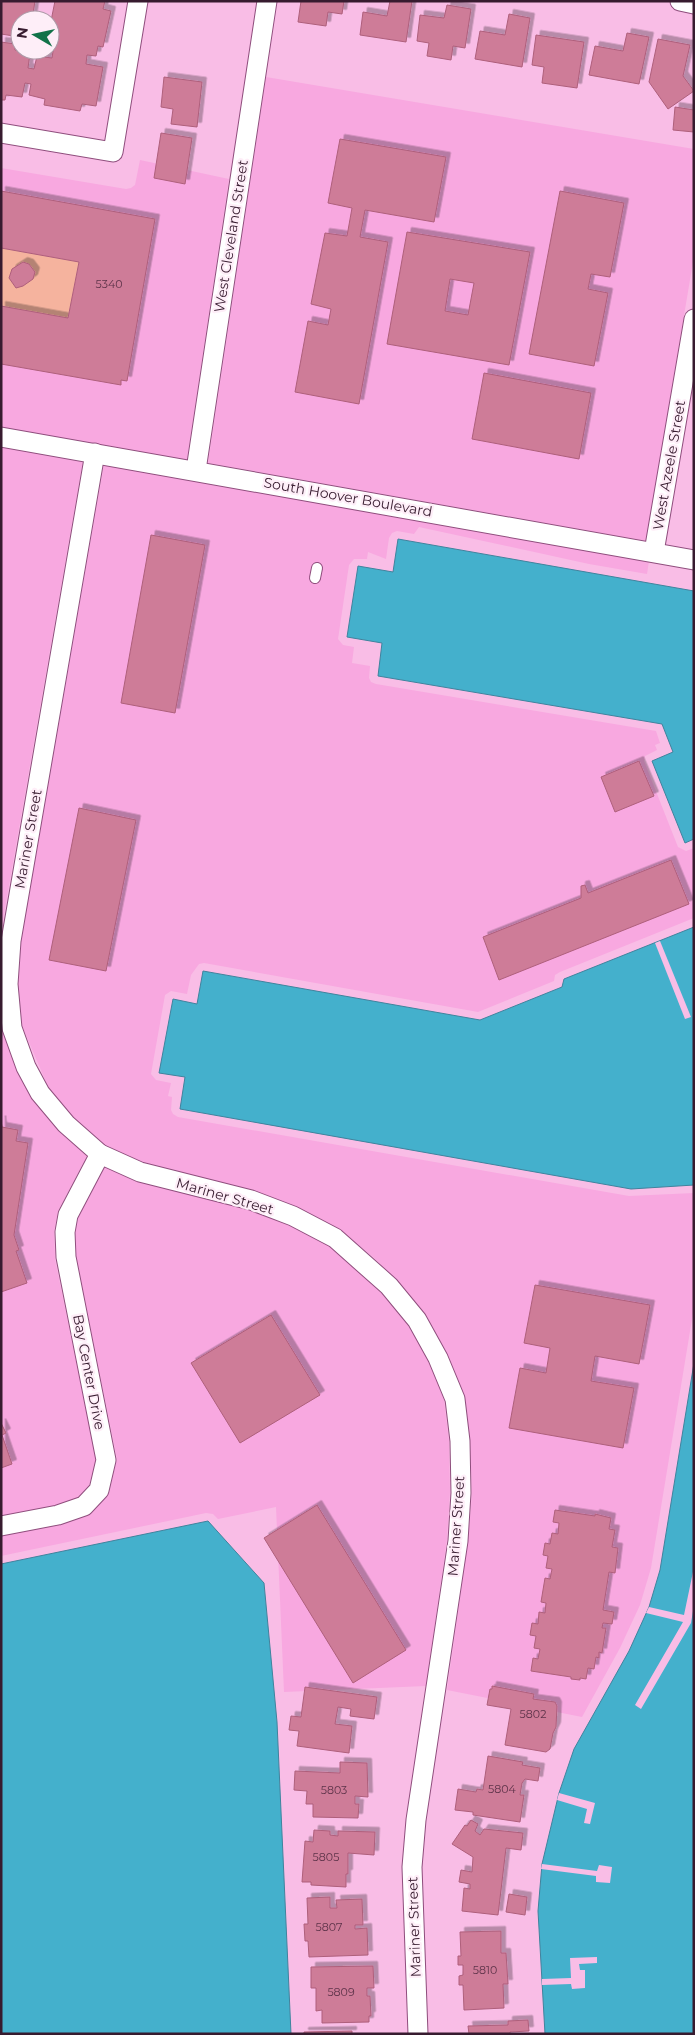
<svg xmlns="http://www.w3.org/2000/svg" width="695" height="2035" viewBox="0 0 695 2035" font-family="Montserrat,sans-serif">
<defs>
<filter id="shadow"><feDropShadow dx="4.5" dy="-4.5" stdDeviation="0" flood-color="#0004"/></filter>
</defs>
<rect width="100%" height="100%" fill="#f9bde6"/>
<g fill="#f8a8e0">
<path d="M266,77L694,149V256L646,541L208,463Z"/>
<path d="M140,160L229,179L187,460L1,428V314L67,326L87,262L1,240V168L126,189L131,188L135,185Z"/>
<path d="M1,447L83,460L1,932Z"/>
<path d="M104,464L649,561L647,574L589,564L419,527L414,534L397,531L392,533L389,538L386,559L368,552L367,559H354L349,565L338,639L343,645L354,647L352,663L370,666L369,678L371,682L376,684L656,731L660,743L655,745L657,750L645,756L644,761L678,847L686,851L694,848V918L560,972L555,975L554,981L478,1012L204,963L199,964L191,975L187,994L171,991L165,995L151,1074L156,1080L171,1083L168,1096L172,1097L171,1110L173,1114L178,1117L629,1196L694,1193V1307L651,1568L640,1605L620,1648L582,1717L447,1690L468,1541L472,1493L470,1441L464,1396L448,1355L426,1316L397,1280L373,1257L340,1230L298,1208L144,1163L106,1146L74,1118L49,1089L22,1026L18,984L21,942Z"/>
<path d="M1,1023L15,1064L32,1099L59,1131L87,1156L58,1211L54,1232L55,1259L96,1460L89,1486L78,1498L54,1506L1,1516Z"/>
<path d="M105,1166L137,1181L248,1209L289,1225L329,1245L358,1270L381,1292L408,1325L429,1361L444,1400L449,1441L450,1492L447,1539L426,1686L284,1692L276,1507L218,1519L213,1514L206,1513L1,1556V1536L60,1524L88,1515L109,1493L117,1459L76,1256L75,1233L78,1218Z"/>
</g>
<path fill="#f5b39e" d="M1,248L79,262L68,318L1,306Z"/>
<g fill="#44b0cc" stroke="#40839d">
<path d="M398,539L694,591V839L685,843L652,761L673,752L662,724L378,676L382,643L347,637L358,566L393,572Z"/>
<path d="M694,927V1185L631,1189L180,1109L185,1077L159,1073L173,999L197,1004L203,971L480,1020L562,987L564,979Z"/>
<path d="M694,1363V2034H545L538,1911L542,1864L559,1793L574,1749L629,1651L649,1607L660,1570Z"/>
<path d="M208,1521L264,1583L277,1722L291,2034H1V1564Z"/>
</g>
<g fill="#f9bde6">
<path d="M660,941L691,1017L685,1019L655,943Z"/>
<path d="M694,1567V1605L691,1623L641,1709L635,1705L683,1622L646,1613L649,1607L684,1615Z"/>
<path d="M559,1793L595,1803L590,1824L584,1823L587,1809L557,1800Z"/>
<path d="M542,1864L597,1871L599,1865L612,1867L610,1883L596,1882V1876L541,1869Z"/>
<path d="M597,1957V1963L579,1964L580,1970H585V1988L572,1989L571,1984L542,1985V1979L571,1978L570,1958Z"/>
</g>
<g fill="#ce7b98" stroke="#ae5f7b" fill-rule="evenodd" filter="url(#shadow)">
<path d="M1,1H35L32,20H20V37L1,34Z"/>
<path d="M55,1H105L103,9L111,11L103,47L98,46L96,56L87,55L86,64L103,67L96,106L82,104L80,111L44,105L45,99L29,95L31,84L25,83L22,97L6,95L5,100H1V42L15,44V50L30,53L28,68L34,69L37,56L52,58L55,38H50V26Z"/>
<path d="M301,1H344L342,14L328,12L326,26L298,22Z"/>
<path d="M390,1H412L406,42L360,35L363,12L387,16Z"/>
<path d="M447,5L471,9L465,48L453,46L451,60L427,56L429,43L417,41L420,15L444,18Z"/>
<path d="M509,14L530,18L522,67L475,59L480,31L505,35Z"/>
<path d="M627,33L649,37L639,84L589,75L595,46L623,51Z"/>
<path d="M536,35L584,42L577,88L542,83L544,67L532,65Z"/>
<path d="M658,39L690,45L683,76L694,91L668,109L649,82Z"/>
<path d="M164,77L202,82L197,127L171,124L173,109L161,107Z"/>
<path d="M675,107L694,110V132L673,130Z"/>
<path d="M161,133L192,138L185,184L154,178Z"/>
<path d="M340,139L446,157L434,222L365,210L360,237L388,242L359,404L295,392L308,321L328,325L331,309L311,304L325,233L347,236L352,208L328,203Z"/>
<path d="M1,191L155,219L127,381L121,380V385L1,364V306L68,318L79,262L1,248Z"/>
<path d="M560,191L624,203L610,277L591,274L588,289L608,293L594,366L529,354Z"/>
<path d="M407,232L530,252L509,365L387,344ZM450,279L474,283L468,315L445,311Z"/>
<path d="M23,262L29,264L35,272L33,279L23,286L16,288L9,278L12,269Z"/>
<path d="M484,373L591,393L579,459L472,439Z"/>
<path d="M151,535L205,545L175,713L121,703Z"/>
<path d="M639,761L654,796L615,812L601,777Z"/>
<path d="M79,808L136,820L106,971L49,960Z"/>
<path d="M671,860L689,904L499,980L483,937L581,898V886L585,885L588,893Z"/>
<path d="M1,1120L2,1127L18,1130L16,1141L28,1143L14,1235L19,1250L16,1251L27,1283L1,1292Z"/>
<path d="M535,1285L650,1305L639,1364L595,1356L591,1381L634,1388L623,1448L509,1428L520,1368L546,1373L550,1348L524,1343Z"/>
<path d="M271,1315L320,1395L240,1443L191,1363Z"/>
<path d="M1,1423L6,1433L2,1435L12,1464L1,1468Z"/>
<path d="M317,1505L406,1650L353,1683L264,1538Z"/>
<path d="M555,1510L595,1516V1514L611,1518L609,1529L615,1530L612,1547L618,1548L615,1573L609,1572L603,1610L614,1612L612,1624L603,1623L602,1628H606L602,1653L599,1652V1658L596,1657L594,1669L588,1668L586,1679L580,1678V1680L571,1679V1677L531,1671L533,1658L538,1659L540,1649L534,1648L536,1636L530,1635L532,1623L538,1624L539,1612L545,1613L546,1603L541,1602L545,1578L550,1579L552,1569L546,1568L548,1556L543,1555L545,1543L550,1544L552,1533L558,1534L559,1523L553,1522Z"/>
<path d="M492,1686L534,1694L533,1699L555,1702L557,1706L556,1727L553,1733L550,1749L546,1752L505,1745L511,1709L487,1705L490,1689H492Z"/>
<path d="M305,1687L377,1697L374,1719L350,1716L351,1709L338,1707L335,1724L352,1726L349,1753L297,1746L299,1731L289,1730L291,1716L301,1717Z"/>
<path d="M488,1756L523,1762L522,1765L540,1768L538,1781L525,1779L522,1783L520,1795H524L520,1822L473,1815V1812L455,1810L458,1789L476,1792L477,1789L483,1790Z"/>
<path d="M340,1762L367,1763L368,1797L355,1796V1804H359L358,1818L313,1817V1804H306L307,1791L294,1790L295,1771L340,1773Z"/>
<path d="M471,1820L478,1824L475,1831L480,1835L484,1829L523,1833L521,1850L506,1848L498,1915L462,1911L464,1888L470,1889V1884L459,1882L461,1870L472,1872L473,1857L452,1844L465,1825L467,1826Z"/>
<path d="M314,1830L330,1831V1835L338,1836V1831L375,1832L374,1855L348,1853V1874H346V1887L311,1885V1882H302L305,1841L313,1842Z"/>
<path d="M509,1894L527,1897L525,1915L506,1912Z"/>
<path d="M330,1897V1908H337L336,1900L362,1899L363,1925H355V1929L367,1928L368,1955L309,1957L308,1941H305L304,1924H308L307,1898Z"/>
<path d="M501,1931V1953H506L508,1984H503L504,2008L464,2010L463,1985H459V1976L463,1975V1965H458V1956H461L460,1932Z"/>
<path d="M373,1966L374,1988H367V1996H370L371,2016H369V2022L322,2023V2010L316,2011V1988H311V1967Z"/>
<path d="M528,2020L529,2031L510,2032V2034H469L468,2026L508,2025V2021Z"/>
<path d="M352,2031V2034H304V2032Z"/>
</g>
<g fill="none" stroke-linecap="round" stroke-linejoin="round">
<g stroke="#8f4e7d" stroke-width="12">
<path id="lane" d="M315,578L317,568"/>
</g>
<g stroke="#8f4e7d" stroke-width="21">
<g id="street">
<path d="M680,1L694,4"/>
<path d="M1,133L113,152L138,1"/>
<path d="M1,437L694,560"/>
<path d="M95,453L11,941L8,984L12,1028L26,1067L40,1093L66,1124L100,1154L140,1172L251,1200L293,1216L335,1238L389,1286L417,1320L438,1358L455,1399L460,1441L461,1493L458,1541L416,1820L412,1867L418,2034"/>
<path d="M196,470L267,1"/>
<path d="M654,552L694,319"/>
<path d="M1,1526L58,1515L84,1506L99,1490L106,1460L66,1257L65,1232L68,1215L100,1154"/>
</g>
</g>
<use href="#lane" stroke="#fff" stroke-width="10"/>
<use href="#street" stroke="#fff" stroke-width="19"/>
</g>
<g text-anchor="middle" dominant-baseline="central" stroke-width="4.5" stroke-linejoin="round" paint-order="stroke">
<g font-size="11" fill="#5d3349">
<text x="109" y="284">5340</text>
<text x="533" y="1714">5802</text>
<text x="502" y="1789">5804</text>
<text x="334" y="1790">5803</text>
<text x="326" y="1857">5805</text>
<text x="329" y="1927">5807</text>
<text x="485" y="1970">5810</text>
<text x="341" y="1992">5809</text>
</g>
<g font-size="14" fill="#371b2f" stroke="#feeef8">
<text transform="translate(231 236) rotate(-81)">West Cleveland Street</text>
<text transform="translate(669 465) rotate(-80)">West Azeele Street</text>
<text transform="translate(348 497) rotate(10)">South Hoover Boulevard</text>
<text transform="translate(28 839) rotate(-80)">Mariner Street</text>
<text transform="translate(225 1196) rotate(16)">Mariner Street</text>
<text transform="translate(89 1372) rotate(79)">Bay Center Drive</text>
<text transform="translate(456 1526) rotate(-86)">Mariner Street</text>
<text transform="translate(414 1927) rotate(-92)">Mariner Street</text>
</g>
</g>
<rect width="695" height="2035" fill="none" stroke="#371b2f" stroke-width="5"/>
<g transform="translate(35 35) rotate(279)"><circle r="24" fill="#feeef8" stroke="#ae9aa8"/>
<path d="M0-4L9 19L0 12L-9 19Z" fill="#127249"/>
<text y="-8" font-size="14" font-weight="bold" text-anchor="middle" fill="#371b2f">N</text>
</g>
</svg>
